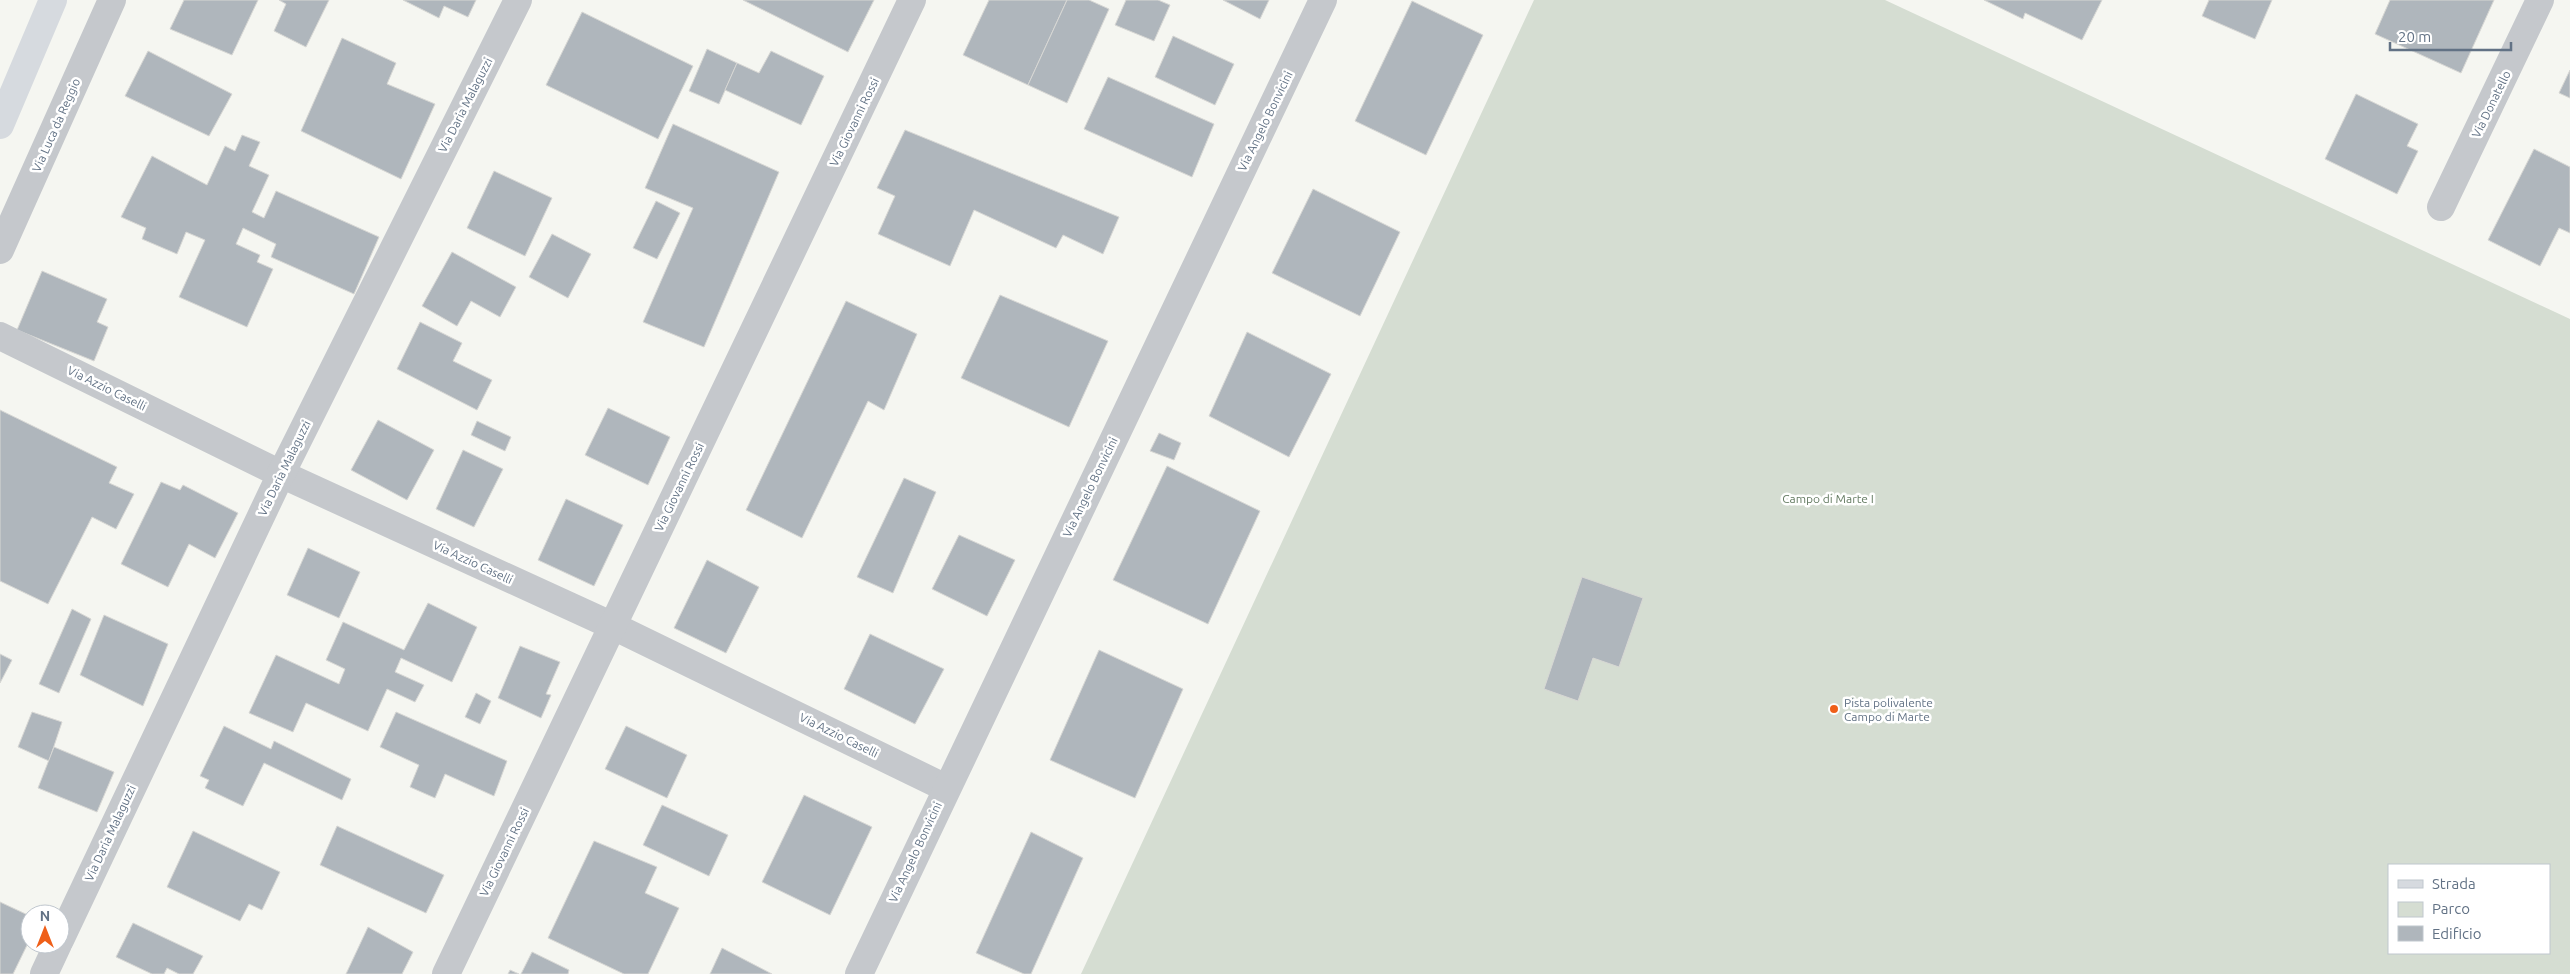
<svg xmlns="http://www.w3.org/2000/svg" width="2570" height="974" viewBox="0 0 2570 974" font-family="Ubuntu,sans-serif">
<rect width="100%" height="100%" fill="#f5f6f1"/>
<path fill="#d5ddd2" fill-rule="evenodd" d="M1534,0H1885L2570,319V974H1081ZM2389,865H2549V953H2389Z"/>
<g fill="#afb6bc" stroke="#d7d7d4">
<path d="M184,0H258L232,55L170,29Z"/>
<path d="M279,0H329L306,47L274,31L286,4Z"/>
<path d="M403,0H476L468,17L444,6L439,18Z"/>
<path d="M743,0H874L848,52Z"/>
<path d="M989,0H1067L1028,85L963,55Z"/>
<path d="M1067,0H1089L1109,9L1067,103L1028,85Z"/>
<path d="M1126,0H1158L1170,5L1154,41L1115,25Z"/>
<path d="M1223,0H1269L1260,19Z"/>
<path d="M1984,0H2102L2082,40L2025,13L2023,19Z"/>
<path d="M2209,0H2272L2255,39L2202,16Z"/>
<path d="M2390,0H2494L2461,73L2375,34Z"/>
<path d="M1412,1L1483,35L1426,155L1355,121Z"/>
<path d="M582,12L693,66L658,139L546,85Z"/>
<path d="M1173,36L1234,64L1215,105L1155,77Z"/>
<path d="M342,38L396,63L387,84L435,104L401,179L301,131Z"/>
<path d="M707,49L737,63L719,104L689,91Z"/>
<path d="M148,51L232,94L209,136L125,96Z"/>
<path d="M771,51L824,76L801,125L725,90L737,63L759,73Z"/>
<path d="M2570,70V98L2559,93Z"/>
<path d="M1108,77L1214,124L1192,177L1084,129Z"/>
<path d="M2356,94L2418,124L2407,146L2418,151L2397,194L2325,159Z"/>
<path d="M673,124L779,172L704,347L643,322L693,208L645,188Z"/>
<path d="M905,130L1119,217L1103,254L1063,235L1056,248L974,210L950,266L878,234L895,196L877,188Z"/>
<path d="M242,135L260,142L249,166L269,175L252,212L264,218L276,191L379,237L354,294L271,257L276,244L243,228L236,244L260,255L257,262L273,269L247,327L179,297L205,240L186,232L177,254L142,239L146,228L121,217L152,156L207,185L225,146L235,151Z"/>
<path d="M2534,149L2570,167V233L2559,228L2540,266L2488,240Z"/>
<path d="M494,171L552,198L525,256L467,228Z"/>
<path d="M1313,189L1400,232L1360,316L1272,273Z"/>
<path d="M656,201L680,213L657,259L633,248Z"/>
<path d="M552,234L591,254L568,298L529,277Z"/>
<path d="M452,252L516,287L500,317L471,301L457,326L422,306Z"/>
<path d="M42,271L107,299L97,322L108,327L94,361L17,330Z"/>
<path d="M1000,295L1108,341L1069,427L961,378Z"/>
<path d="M846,301L917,334L884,410L868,401L802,538L746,510Z"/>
<path d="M420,322L462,343L453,361L492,380L477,410L397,369Z"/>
<path d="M1247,332L1331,374L1289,457L1209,416Z"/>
<path d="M608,408L670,437L648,485L585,455Z"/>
<path d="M0,410L117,467L109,483L134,494L116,529L92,517L48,604L0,581Z"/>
<path d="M378,420L434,450L407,500L351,470Z"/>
<path d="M477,421L511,437L505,451L471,435Z"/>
<path d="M1159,433L1181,443L1174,460L1150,451Z"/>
<path d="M463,450L503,469L474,527L436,509Z"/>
<path d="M1167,466L1260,511L1208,624L1113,580Z"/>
<path d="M904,478L936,492L893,593L857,577Z"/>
<path d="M161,482L180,490L183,485L238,513L215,558L189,544L168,587L121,564Z"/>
<path d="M566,499L623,525L594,586L538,560Z"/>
<path d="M959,535L1015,560L987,616L932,589Z"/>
<path d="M308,548L360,572L339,618L287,595Z"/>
<path d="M707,560L759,587L726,653L674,628Z"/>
<path d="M1582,577L1643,598L1619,667L1593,658L1578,701L1544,689Z"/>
<path d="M428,603L477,627L452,682L401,658L395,672L424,685L415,702L387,689L368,731L306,703L293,732L249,713L276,655L339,684L345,669L326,660L343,622L404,650Z"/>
<path d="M72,609L91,619L59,693L39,684Z"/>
<path d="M104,615L168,644L143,706L80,675Z"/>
<path d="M870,634L944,669L915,724L844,689Z"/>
<path d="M520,646L560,662L546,694L551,695L541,718L498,698Z"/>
<path d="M1099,650L1183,689L1135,798L1050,760Z"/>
<path d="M0,654L12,660L0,683Z"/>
<path d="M476,693L491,701L480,724L465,717Z"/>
<path d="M32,712L62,722L49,761L18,747Z"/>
<path d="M396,712L507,761L494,796L445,774L435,798L410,787L419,765L380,747Z"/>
<path d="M224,726L271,749L274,741L351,779L342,800L264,763L243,806L205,788L209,780L200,776Z"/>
<path d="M626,726L687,755L667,798L605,769Z"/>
<path d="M54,747L114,772L97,812L38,788Z"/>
<path d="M804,795L872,827L830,915L762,882Z"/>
<path d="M662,805L728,835L709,876L643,845Z"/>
<path d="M337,826L444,875L426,913L320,865Z"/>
<path d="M193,831L280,872L262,910L249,904L240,921L167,887Z"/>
<path d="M1031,832L1083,858L1031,974H1024L976,953Z"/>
<path d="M594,841L657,867L645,893L679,908L648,974H624L548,938Z"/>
<path d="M0,902L30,916V939L13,974H0Z"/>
<path d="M133,923L203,956L193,974H179L167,968L164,974H152L116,957Z"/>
<path d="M368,927L413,952L402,974H346Z"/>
<path d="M722,948L772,974H710Z"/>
<path d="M532,952L569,970L568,974H521Z"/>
<path d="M510,970L519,974H508Z"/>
</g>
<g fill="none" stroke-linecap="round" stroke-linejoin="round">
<g stroke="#c5c8cc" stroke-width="28">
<path d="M2441,207L2540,0"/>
<path d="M0,250L112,0"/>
<path d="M0,336L281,474L613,626L946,788"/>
<path d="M60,940L281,474L518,0"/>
<path d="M44,974L58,944"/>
<path d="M446,974L912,0"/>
<path d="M859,974L1323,0"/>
</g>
<path stroke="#d6dadf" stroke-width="28" d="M0,125L53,0"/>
</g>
<circle fill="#ef5f19" stroke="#fff" stroke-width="2" cx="1834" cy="709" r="5"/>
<g text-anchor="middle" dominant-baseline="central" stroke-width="5" stroke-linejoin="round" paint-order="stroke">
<g font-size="12" fill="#627285" stroke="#fff">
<text transform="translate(2491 104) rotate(-64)">Via Donatello</text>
<text transform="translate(465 105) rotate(-63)">Via Daria Malaguzzi</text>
<text transform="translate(1265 121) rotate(-64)">Via Angelo Bonvicini</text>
<text transform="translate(854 122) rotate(-64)">Via Giovanni Rossi</text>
<text transform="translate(56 125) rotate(-66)">Via Luca da Reggio</text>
<text transform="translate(107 388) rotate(26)">Via Azzio Caselli</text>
<text transform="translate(284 468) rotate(-64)">Via Daria Malaguzzi</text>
<text transform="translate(679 487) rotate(-64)">Via Giovanni Rossi</text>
<text transform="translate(1090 487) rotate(-64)">Via Angelo Bonvicini</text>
<text transform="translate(473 562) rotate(25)">Via Azzio Caselli</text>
<text transform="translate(839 735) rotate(26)">Via Azzio Caselli</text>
<text transform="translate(110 833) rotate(-65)">Via Daria Malaguzzi</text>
<text transform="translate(504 852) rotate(-64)">Via Giovanni Rossi</text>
<text transform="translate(915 852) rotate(-65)">Via Angelo Bonvicini</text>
</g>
<g font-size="12" fill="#647b62" stroke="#fff">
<text x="1828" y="498">Campo di Marte I</text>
</g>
<g font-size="12" fill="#627285" stroke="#fff" text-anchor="start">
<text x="1844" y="702">Pista polivalente<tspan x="1844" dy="14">Campo di Marte</tspan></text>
</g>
</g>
<rect x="2388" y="864" width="162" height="90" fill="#ffffff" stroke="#c0c7ce"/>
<rect x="2398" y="880" width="25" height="8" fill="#d6dadf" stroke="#c0c7ce"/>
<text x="2432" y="889" font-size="15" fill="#627285">Strada</text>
<rect x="2398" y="902" width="25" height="15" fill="#d5ddd2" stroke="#c0c7ce"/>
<text x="2432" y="914" font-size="15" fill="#627285">Parco</text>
<rect x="2398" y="926" width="25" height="15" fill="#afb6bc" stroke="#c0c7ce"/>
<text x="2432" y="939" font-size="15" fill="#627285">Edificio</text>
<g transform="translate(45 929)"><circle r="24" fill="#ffffff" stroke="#c0c7ce"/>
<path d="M0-4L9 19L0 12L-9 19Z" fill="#ef5f19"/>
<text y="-8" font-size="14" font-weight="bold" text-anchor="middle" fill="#627285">N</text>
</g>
<path d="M2390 42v8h121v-8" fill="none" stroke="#627285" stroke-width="2.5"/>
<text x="2398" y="42" font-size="15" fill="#627285" stroke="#ffffff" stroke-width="4" paint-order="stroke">20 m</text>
</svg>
